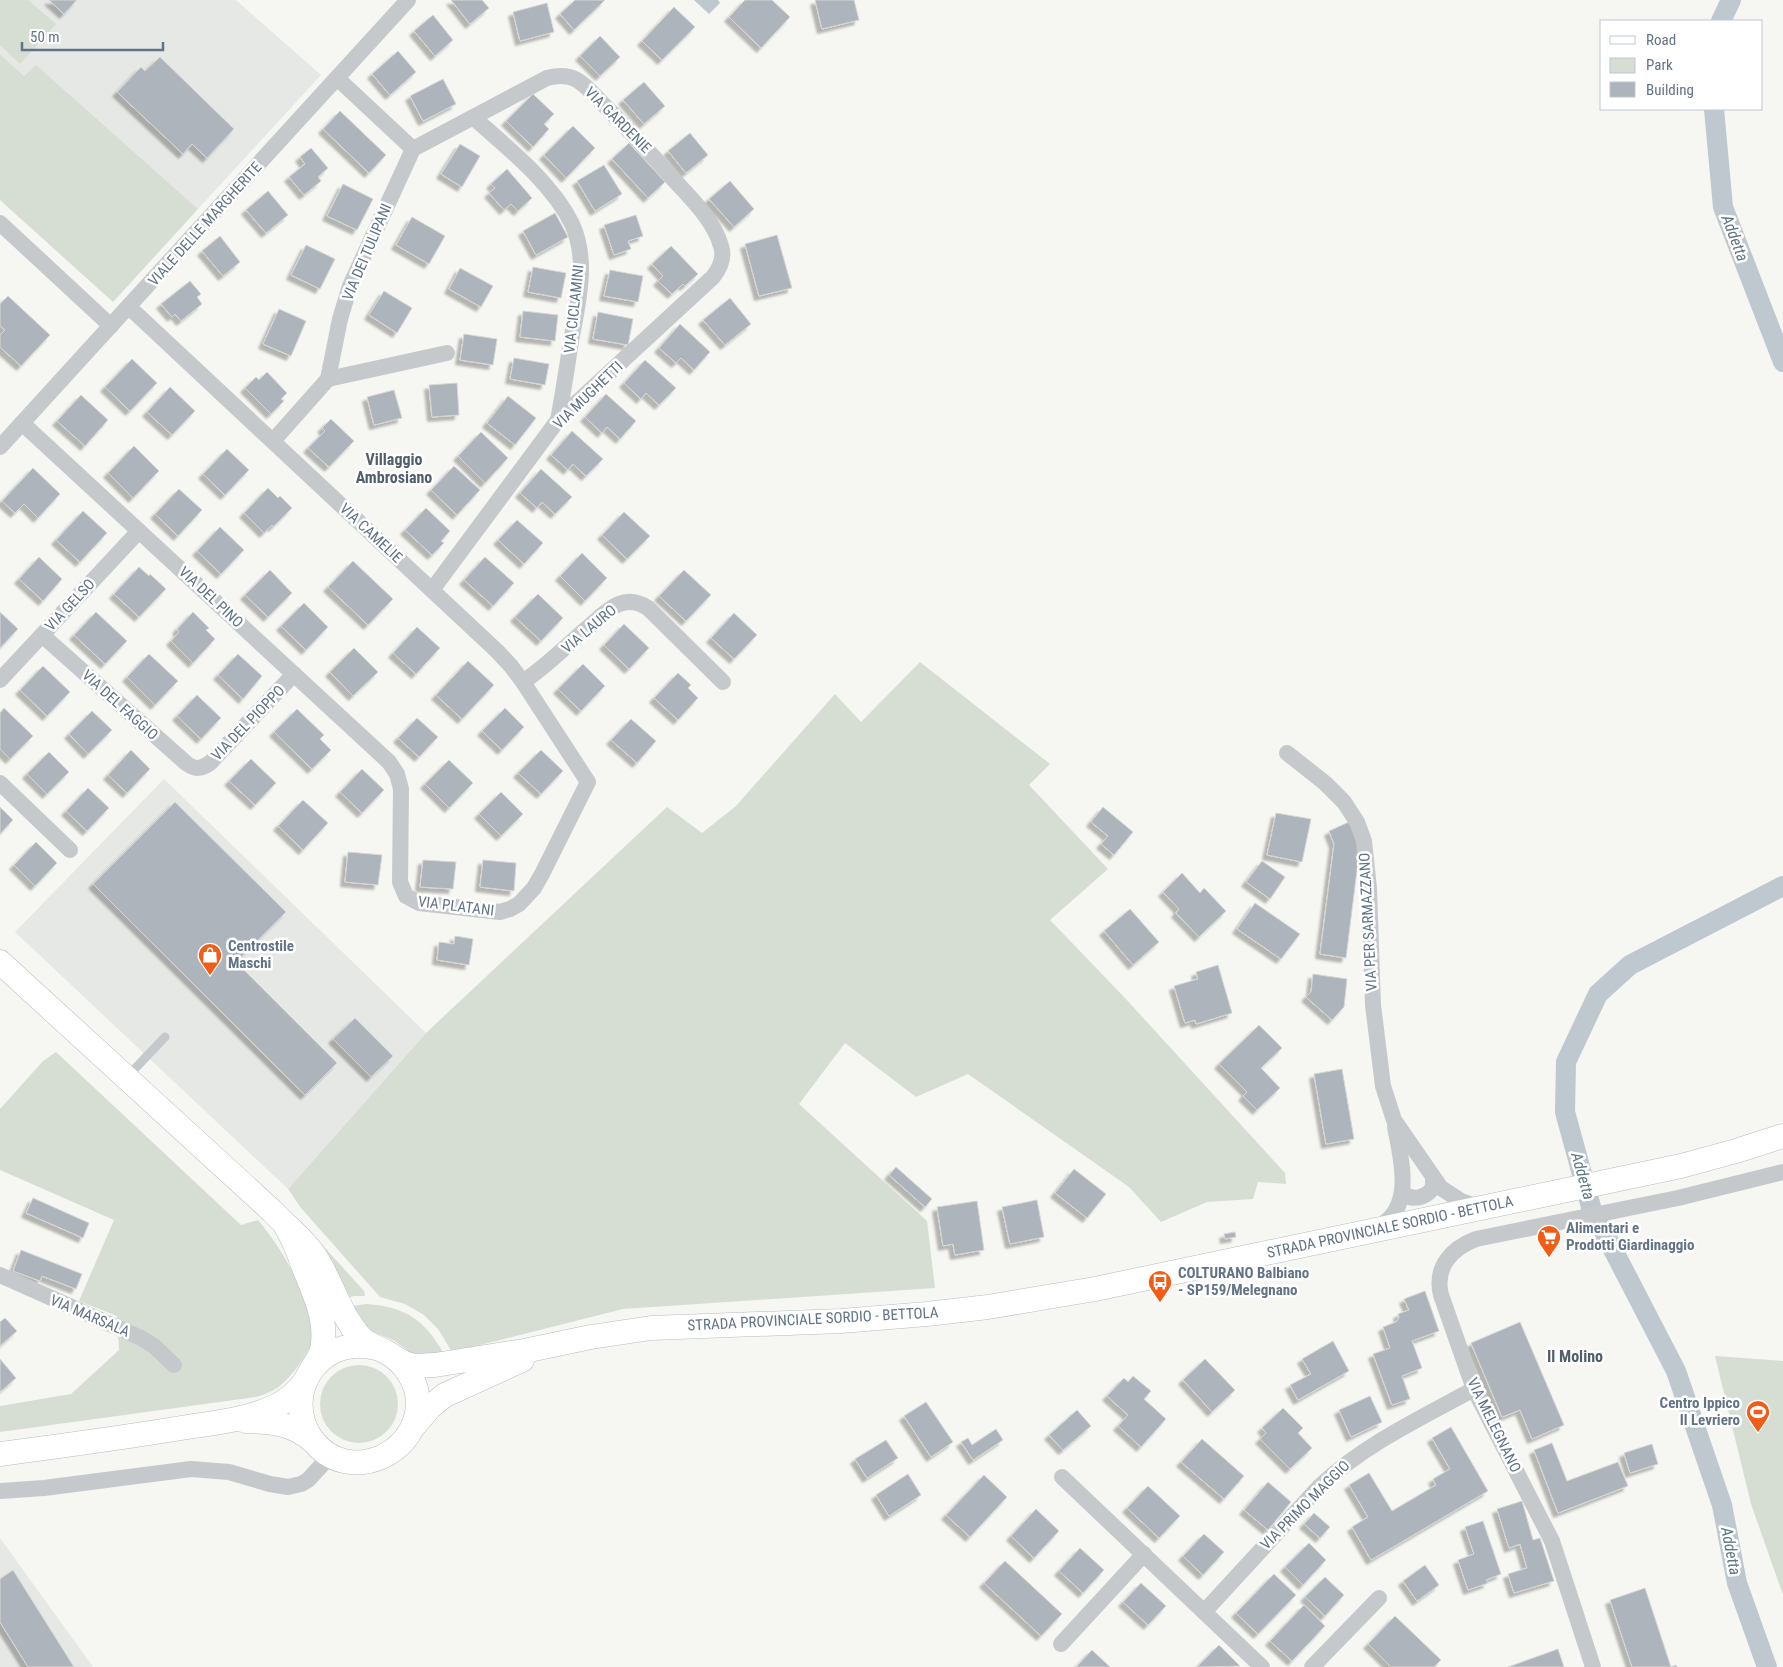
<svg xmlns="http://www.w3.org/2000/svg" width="1783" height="1667" viewBox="0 0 1783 1667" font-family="'Roboto Condensed',sans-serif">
<defs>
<filter id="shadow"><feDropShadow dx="-4.5" dy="4.5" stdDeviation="1" flood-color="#0004"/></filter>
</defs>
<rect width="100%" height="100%" fill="#f6f6f2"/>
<g fill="#e6e8e5">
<path d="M0,0H236L321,75L198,209L36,66L24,76L0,54Z"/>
<path d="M164,779L426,1033L288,1189L15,932Z"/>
<path d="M0,1538L93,1667H0Z"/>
</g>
<g fill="#d6ded3">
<path d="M0,0H28L56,24L20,64L0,45Z"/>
<path d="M0,54L24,76L36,65L198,209L113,302L0,200Z"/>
<path d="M920,662L1050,764L1029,785L1108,869L1050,920L1125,998L1285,1173L1286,1184L1258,1182L1253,1199L1207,1202L1161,1222L1129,1187L968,1074L916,1097L845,1043L799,1104L927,1221L935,1288L623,1309L452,1352L438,1329L424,1315L405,1304L380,1297L301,1208L288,1189L426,1033L667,807L702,833L736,806L835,694L861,722Z"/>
<path d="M56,1052L241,1225L258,1220C282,1249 302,1283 310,1321C311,1325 314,1331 313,1335C313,1350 289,1380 277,1388C271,1392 263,1395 256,1397L0,1432V1406L71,1394L119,1350L117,1316L79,1301L114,1220L0,1170V1109L43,1061Z"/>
<path d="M316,1238L364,1291L365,1296H354L346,1299Z"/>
<path d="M367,1304C406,1307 425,1320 444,1354L418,1355L411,1353L395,1341L368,1330L351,1306Z"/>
<path d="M1715,1356L1783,1361V1595L1751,1504Z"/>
<circle cx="359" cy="1404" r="39"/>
</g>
<path fill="#bec8ce" d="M694,0H718L720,3L709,14Z"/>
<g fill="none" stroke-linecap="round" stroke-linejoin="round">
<g stroke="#bec8ce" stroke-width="20">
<path d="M1721,21L1731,0"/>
<path d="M1714,109L1723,207L1783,362"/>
<path d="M1767,1667L1737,1583L1722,1505L1676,1371L1591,1207L1565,1112L1566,1062L1598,994L1630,965L1783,886"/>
</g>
</g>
<g fill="#adb4bb" stroke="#d7d7d5" filter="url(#shadow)">
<path d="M49,0H77L64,14Z"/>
<path d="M451,0H482L489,8L470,24Z"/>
<path d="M575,0H605L574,30L560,14Z"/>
<path d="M745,0H772L790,17L761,48L729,17Z"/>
<path d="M815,0H854L859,20L822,29Z"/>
<path d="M547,3L554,32L520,41L513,12Z"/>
<path d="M674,7L695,27L662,60L642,41Z"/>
<path d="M433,15L453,40L435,56L414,31Z"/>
<path d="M600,36L620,57L600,76L580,56Z"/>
<path d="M398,51L416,72L390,95L372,74Z"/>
<path d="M160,57L234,129L207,158L192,144L183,154L117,92L141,67L145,71Z"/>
<path d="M443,79L456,104L423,121L410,96Z"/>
<path d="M644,82L665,106L644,124L623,100Z"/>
<path d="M533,94L554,114L544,124L549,129L533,147L506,121Z"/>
<path d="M340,111L386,155L369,173L323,129Z"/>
<path d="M573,126L595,148L566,178L544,155Z"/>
<path d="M690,133L708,155L686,173L668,151Z"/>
<path d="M629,143L665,182L648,198L612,159Z"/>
<path d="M460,144L480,156L462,187L441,174Z"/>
<path d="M311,148L328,168L318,177L321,181L304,195L289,177L305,164L300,157Z"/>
<path d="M604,165L622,194L595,211L577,181Z"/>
<path d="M507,169L532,198L518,211L511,204L504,210L489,193L495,188L491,184Z"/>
<path d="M730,181L754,209L734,227L709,199Z"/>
<path d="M343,184L373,199L357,230L327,216Z"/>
<path d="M268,191L288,215L266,233L246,210Z"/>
<path d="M555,213L568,237L536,255L523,231Z"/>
<path d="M636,215L643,236L628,241L631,249L614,255L604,225Z"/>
<path d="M412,217L445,236L429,264L396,245Z"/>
<path d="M777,235L792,288L759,296L745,244Z"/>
<path d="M220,236L240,262L223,276L202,251Z"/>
<path d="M306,245L335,259L320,289L291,275Z"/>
<path d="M671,246L698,274L685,286L683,284L672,294L658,281L663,276L652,264Z"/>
<path d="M533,267L566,273L561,298L528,292Z"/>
<path d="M460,268L493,286L481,307L449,289Z"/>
<path d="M610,270L643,276L638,302L604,296Z"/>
<path d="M190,281L201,294L197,297L202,304L181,321L175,314L172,317L161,304Z"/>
<path d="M384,291L412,308L397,333L369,315Z"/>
<path d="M8,296L50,335L21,366L0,347V335L5,330L0,326V304Z"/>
<path d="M730,298L751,324L725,345L703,320Z"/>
<path d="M279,309L306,321L291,356L263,344Z"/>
<path d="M523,311L558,315L555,341L520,337Z"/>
<path d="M598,312L633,319L628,345L593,339Z"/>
<path d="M680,324L710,352L694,370L681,358L676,363L659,348Z"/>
<path d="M464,334L497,339L493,365L460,360Z"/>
<path d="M514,358L549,364L545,385L510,379Z"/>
<path d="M132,359L157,383L130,411L105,387Z"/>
<path d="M645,360L676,388L659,405L646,393L641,399L624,383Z"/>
<path d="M267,372L287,393L281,399L284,401L271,414L245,388L256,377L259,380Z"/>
<path d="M457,383L459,415L432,417L429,385Z"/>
<path d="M170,387L195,411L172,435L147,412Z"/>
<path d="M394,390L402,418L374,425L367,397Z"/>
<path d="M606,394L636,421L620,439L607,427L602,433L585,417Z"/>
<path d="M81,395L108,420L85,446L57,421Z"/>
<path d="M508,396L536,418L515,445L487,423Z"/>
<path d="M331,419L354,441L329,467L308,448L325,431L322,428Z"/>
<path d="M572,431L603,459L586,476L573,464L568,470L551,455Z"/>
<path d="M481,432L508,458L485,483L458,456Z"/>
<path d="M134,446L159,471L133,498L108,473Z"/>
<path d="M227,449L249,470L225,495L203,474Z"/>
<path d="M454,466L480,490L457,515L431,490Z"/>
<path d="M33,468L60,494L38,518L24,504L15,513L2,501Z"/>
<path d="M541,469L572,497L555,514L542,502L537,508L520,493Z"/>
<path d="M268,488L278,498L280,496L292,508L273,527L272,525L264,533L244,513Z"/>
<path d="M179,489L202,510L178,536L155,514Z"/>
<path d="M426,508L450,531L441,541L444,543L432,555L405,530Z"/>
<path d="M83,511L107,533L80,562L56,540Z"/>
<path d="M624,512L650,536L627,559L602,535Z"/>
<path d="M517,520L543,543L524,564L498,540Z"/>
<path d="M220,527L244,550L221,574L197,551Z"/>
<path d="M582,553L607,578L585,601L560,576Z"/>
<path d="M39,557L62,579L43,601L19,579Z"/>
<path d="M485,557L514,583L493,606L464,580Z"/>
<path d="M353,561L393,599L368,625L328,587Z"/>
<path d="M139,567L149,576L150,574L166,589L139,617L114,594Z"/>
<path d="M270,570L292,593L268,617L245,595Z"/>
<path d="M684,570L711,595L686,621L659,596Z"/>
<path d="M538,594L563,618L541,641L515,617Z"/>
<path d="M304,603L328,627L306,650L281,626Z"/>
<path d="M0,612L18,629L0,648Z"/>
<path d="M96,612L127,641L105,664L74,635Z"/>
<path d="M193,612L209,628L206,630L215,639L193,663L171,641L179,632L177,629Z"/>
<path d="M734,613L757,635L734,659L711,638Z"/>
<path d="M624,624L649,648L629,669L604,645Z"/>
<path d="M417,627L440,648L416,674L393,653Z"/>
<path d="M354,648L378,672L353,696L330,672Z"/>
<path d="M149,654L178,681L155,705L127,677Z"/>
<path d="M238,654L262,676L243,699L218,675Z"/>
<path d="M468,661L494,685L462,719L436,695Z"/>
<path d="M583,664L605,686L581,711L558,689Z"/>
<path d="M43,666L70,692L47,716L20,690Z"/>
<path d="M678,673L691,685L688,688L698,698L678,720L654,698Z"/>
<path d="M197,695L221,718L201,739L177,716Z"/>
<path d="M4,708L33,736L10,759L0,749V713Z"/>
<path d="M505,708L524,727L502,750L482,731Z"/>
<path d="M297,709L324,735L320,739L331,750L312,769L274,732Z"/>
<path d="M92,711L112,730L88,754L69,734Z"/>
<path d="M417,718L438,737L419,757L398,738Z"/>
<path d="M631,719L656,741L637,763L611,740Z"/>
<path d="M131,750L150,769L127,793L108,775Z"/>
<path d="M541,750L563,771L541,794L518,773Z"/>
<path d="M49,752L69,772L47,794L27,774Z"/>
<path d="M251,759L276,783L255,805L229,781Z"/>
<path d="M449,760L473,783L449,808L425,784Z"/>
<path d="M362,769L384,790L362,813L340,792Z"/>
<path d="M88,788L109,808L87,831L66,811Z"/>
<path d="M501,792L523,814L501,836L479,814Z"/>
<path d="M303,800L328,823L303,850L278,826Z"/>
<path d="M175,802L286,912L236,962L337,1063L305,1095L93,884Z"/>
<path d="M0,807L13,820L0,834Z"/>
<path d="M1103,807L1133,832L1114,855L1101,844L1108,836L1091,822Z"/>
<path d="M1276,813L1311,819L1302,862L1267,855Z"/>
<path d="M1349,822L1360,846L1346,958L1320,954L1334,844L1329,831Z"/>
<path d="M36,842L57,863L35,886L14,865Z"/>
<path d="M348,852L382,855L378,885L345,882Z"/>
<path d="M423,860L456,862L453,889L420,887Z"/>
<path d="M483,860L516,863L514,891L480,887Z"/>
<path d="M1262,861L1285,877L1270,899L1246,882Z"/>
<path d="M1182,873L1200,893L1204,888L1226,911L1199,937L1176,913L1179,909L1163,892Z"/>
<path d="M1255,903L1300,934L1281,959L1237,929Z"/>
<path d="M1130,909L1159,942L1133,965L1104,931Z"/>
<path d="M455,936L473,939L469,965L437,960L439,942L454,944Z"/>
<path d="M1218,965L1232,1013L1196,1024L1195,1020L1185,1023L1174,986L1198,979L1196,972Z"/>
<path d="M1313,974L1347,979L1344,1007L1332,1020L1306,997L1311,992Z"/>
<path d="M355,1018L393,1056L371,1077L333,1039Z"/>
<path d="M1259,1025L1282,1048L1261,1068L1280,1088L1257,1110L1243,1096L1247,1092L1219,1064Z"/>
<path d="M1342,1069L1354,1139L1326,1144L1314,1074Z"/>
<path d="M896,1167L932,1199L925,1207L889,1175Z"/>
<path d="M1074,1169L1106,1194L1087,1218L1055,1193Z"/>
<path d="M33,1198L89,1223L83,1238L26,1213Z"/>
<path d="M1037,1200L1044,1237L1010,1244L1002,1207Z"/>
<path d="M977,1201L984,1250L955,1255L953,1244L943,1246L937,1207Z"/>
<path d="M1235,1232L1236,1237L1225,1239L1224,1234Z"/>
<path d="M21,1250L82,1274L76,1289L42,1276L40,1281L13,1271Z"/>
<path d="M1425,1291L1439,1331L1412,1341L1422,1368L1402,1376L1410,1399L1392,1405L1373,1354L1390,1348L1383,1327L1396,1322L1399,1318L1398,1314L1409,1310L1404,1299Z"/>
<path d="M5,1318L17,1331L0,1346V1322Z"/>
<path d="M1520,1322L1564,1425L1532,1439L1520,1410L1502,1417L1471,1343Z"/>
<path d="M1333,1341L1349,1371L1298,1400L1290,1385L1311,1374L1302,1359Z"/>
<path d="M0,1359L16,1378L0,1392Z"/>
<path d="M1205,1359L1235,1390L1212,1412L1183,1380Z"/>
<path d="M1133,1376L1151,1391L1144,1399L1166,1419L1141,1447L1118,1426L1128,1415L1107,1396L1124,1378L1128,1382Z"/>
<path d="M1370,1396L1382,1422L1351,1437L1339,1410Z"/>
<path d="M926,1402L953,1442L931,1457L904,1416Z"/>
<path d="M1283,1408L1303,1428L1298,1433L1312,1448L1290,1469L1260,1439L1266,1433L1262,1428Z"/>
<path d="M1077,1410L1091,1426L1063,1450L1049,1435Z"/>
<path d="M1451,1427L1488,1491L1371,1560L1352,1527L1368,1517L1349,1485L1369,1473L1392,1511L1436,1485L1433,1479L1450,1469L1432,1438Z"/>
<path d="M996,1429L1003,1440L973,1460L961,1442L968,1438L972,1445Z"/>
<path d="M1202,1439L1244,1476L1224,1499L1181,1462Z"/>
<path d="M886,1440L898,1458L867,1478L855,1459Z"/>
<path d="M1552,1443L1567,1481L1618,1462L1628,1486L1558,1513L1534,1450Z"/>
<path d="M1652,1444L1658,1464L1630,1473L1624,1453Z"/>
<path d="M908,1474L921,1495L889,1516L876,1495Z"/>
<path d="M984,1475L1007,1497L970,1537L946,1515Z"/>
<path d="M1268,1482L1291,1502L1268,1530L1244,1510Z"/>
<path d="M1148,1486L1180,1516L1159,1538L1127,1508Z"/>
<path d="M1522,1501L1533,1540L1540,1538L1554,1581L1514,1593L1508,1574L1527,1568L1520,1544L1509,1548L1497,1509Z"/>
<path d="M1036,1509L1059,1531L1034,1558L1011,1536Z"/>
<path d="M1314,1513L1330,1527L1320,1538L1304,1524Z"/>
<path d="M1483,1521L1501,1574L1486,1580L1488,1583L1468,1590L1458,1560L1474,1554L1465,1527Z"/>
<path d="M1204,1534L1224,1552L1203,1575L1183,1556Z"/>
<path d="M1309,1543L1326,1560L1303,1585L1285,1567Z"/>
<path d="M1080,1548L1104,1570L1083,1593L1059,1571Z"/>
<path d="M1005,1561L1062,1614L1041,1636L984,1583Z"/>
<path d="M1425,1565L1439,1585L1417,1601L1403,1581Z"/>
<path d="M13,1570L74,1667H28L0,1622V1579Z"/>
<path d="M1274,1574L1296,1595L1258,1634L1236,1613Z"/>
<path d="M1325,1577L1344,1595L1325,1616L1305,1597Z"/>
<path d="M1141,1583L1166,1606L1148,1625L1123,1602Z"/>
<path d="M1645,1588L1671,1667L1676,1665L1677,1667H1632L1610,1600Z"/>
<path d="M1304,1605L1325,1626L1292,1661L1270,1641Z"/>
<path d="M1395,1616L1441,1660L1434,1667H1391L1368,1644Z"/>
<path d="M1219,1645L1240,1666L1197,1667Z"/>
<path d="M1558,1649L1564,1667H1508Z"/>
<path d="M1092,1650L1110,1667H1076Z"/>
</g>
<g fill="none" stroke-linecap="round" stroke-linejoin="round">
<g stroke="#b7bcc1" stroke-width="25">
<g id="secondary">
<path d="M0,962L272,1211C287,1227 307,1242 318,1261C333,1286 340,1314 360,1337C368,1345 376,1347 386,1352C400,1359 411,1373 416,1389C431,1450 348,1491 311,1438C298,1419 297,1394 309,1374C315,1363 322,1357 323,1344C326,1317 314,1292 304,1268C299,1252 293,1238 284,1223"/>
<path d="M395,1358L404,1363L414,1366L435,1365L524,1351L591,1337L651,1328L841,1321L927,1314L988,1307L1095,1289L1681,1166L1736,1151L1783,1136"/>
<path d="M315,1366C330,1348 354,1342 376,1348"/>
<path d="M246,1421C272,1421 294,1424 314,1442"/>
<path d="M414,1426L430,1407L445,1395L522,1360"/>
<path d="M0,1454C61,1446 121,1438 181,1428C212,1423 246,1420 274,1407C287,1401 298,1392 306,1380"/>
</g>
</g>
<path stroke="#c5c9cc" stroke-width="9" d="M127,1077L165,1037"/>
<g stroke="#c5c9cc" stroke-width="16">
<path d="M474,118C508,148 552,183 572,224C589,261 578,303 571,341C567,367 563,394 558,420"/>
<path d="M413,149L547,78C558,75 568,75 577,80C589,87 598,100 608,109C631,132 653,156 675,181C692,199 714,221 721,246C725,258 720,268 713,277L558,420L432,590"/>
<path d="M0,223L111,326"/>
<path d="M328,379L447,353"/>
<path d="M22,423L389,762L397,774L401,789L400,882L406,896L419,903L500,912L510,909L519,904L534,888L542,874L588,782L523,682L511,666L497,651L129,307"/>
<path d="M273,441L328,379L340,319L350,286L413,149L337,78"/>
<path d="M0,447L408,0"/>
<path d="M42,635L186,763C195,770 201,769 210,763L294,674"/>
<path d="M0,680L139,531"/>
<path d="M523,682C548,665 568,644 591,625C599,618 609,608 619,604C629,600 639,602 648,608L723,682"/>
<path d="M1287,753L1325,783L1344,802L1357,822L1364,841L1369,888L1373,1005L1383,1086L1394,1120L1441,1188L1461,1201L1479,1207"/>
<path d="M0,783L70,850"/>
<path d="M1402,1192C1412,1202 1425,1198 1433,1188V1179"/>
<path d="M1378,1227C1415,1208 1401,1159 1395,1127"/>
<path d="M0,1275L141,1338L154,1346L174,1365"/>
<path d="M1062,1477L1262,1667"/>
<path d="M0,1491L44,1488L191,1469L229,1472L270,1484L288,1487L301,1484L308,1480L331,1455"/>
<path d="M1204,1612L1320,1486C1365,1444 1421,1418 1474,1389"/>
<path d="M1061,1644L1144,1554"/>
<path d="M1312,1667L1379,1598"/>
<path d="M1593,1667L1552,1541L1474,1389L1441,1295C1434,1267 1452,1248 1476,1239L1678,1198L1783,1172"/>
</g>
<use href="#secondary" stroke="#fff" stroke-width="24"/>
</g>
<defs>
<g id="shop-pin" transform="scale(1.25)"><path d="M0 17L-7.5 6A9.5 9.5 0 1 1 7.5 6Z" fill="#f15d17" stroke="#fff"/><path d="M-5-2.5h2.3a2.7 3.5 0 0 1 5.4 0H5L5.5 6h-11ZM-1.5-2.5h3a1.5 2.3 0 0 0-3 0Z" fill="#fff"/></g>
<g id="supermarket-pin" transform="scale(1.25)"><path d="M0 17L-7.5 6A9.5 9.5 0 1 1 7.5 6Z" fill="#f15d17" stroke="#fff"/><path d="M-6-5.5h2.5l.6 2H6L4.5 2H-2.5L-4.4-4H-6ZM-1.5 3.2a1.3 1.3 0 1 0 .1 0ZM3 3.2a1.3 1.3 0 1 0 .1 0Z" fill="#fff"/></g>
<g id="bus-pin" transform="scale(1.25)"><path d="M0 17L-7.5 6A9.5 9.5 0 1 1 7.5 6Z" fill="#f15d17" stroke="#fff"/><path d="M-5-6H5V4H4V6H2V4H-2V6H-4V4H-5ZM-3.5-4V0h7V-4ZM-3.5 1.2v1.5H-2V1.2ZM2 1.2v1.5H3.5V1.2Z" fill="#fff"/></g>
<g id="stadium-pin" transform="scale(1.25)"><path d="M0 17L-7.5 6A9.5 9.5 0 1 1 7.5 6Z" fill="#f15d17" stroke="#fff"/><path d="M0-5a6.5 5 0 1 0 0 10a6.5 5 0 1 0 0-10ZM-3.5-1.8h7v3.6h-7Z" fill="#fff"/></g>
</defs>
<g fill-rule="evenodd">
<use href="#shop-pin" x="210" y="955"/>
<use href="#supermarket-pin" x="1549" y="1237"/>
<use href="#bus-pin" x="1160" y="1282"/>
<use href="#stadium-pin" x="1758" y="1412"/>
</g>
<g text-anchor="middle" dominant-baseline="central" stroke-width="5" stroke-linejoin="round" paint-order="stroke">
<g font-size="15" fill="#627386" stroke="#fff">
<text transform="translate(618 120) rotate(45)">VIA GARDENIE</text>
<text transform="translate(205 224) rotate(-48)">VIALE DELLE MARGHERITE</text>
<text transform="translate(367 252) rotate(-67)">VIA DEI TULIPANI</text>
<text transform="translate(574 309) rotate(-84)">VIA CICLAMINI</text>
<text transform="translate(588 395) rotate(-44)">VIA MUGHETTI</text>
<text transform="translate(371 533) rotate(43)">VIA CAMELIE</text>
<text transform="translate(211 597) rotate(43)">VIA DEL PINO</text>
<text transform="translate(70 605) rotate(-47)">VIA GELSO</text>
<text transform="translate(589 629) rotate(-40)">VIA LAURO</text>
<text transform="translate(120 705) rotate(42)">VIA DEL FAGGIO</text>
<text transform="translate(248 723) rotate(-46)">VIA DEL PIOPPO</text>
<text transform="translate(456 906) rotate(7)">VIA PLATANI</text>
<text transform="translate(1368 922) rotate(-93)">VIA PER SARMAZZANO</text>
<text transform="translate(1390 1227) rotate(-12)">STRADA PROVINCIALE SORDIO - BETTOLA</text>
<text transform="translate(90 1316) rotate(23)">VIA MARSALA</text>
<text transform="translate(813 1319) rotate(-3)">STRADA PROVINCIALE SORDIO - BETTOLA</text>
<text transform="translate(1494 1425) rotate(64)">VIA MELEGNANO</text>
<text transform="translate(1305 1505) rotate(-45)">VIA PRIMO MAGGIO</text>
</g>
<g font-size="15" font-weight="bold" fill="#627386" stroke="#fff" text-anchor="start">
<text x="228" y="946">Centrostile<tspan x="228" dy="17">Maschi</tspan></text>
<text x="1566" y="1228">Alimentari e<tspan x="1566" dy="17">Prodotti Giardinaggio</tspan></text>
<text x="1178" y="1273">COLTURANO Balbiano<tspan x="1178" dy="17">- SP159/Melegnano</tspan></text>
<text x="1740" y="1403" text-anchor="end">Centro Ippico<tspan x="1740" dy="17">Il Levriero</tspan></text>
</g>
<g font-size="16" font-style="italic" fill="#5e7583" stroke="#fff">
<text transform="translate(1735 238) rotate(69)">Addetta</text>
<text transform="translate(1583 1176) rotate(74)">Addetta</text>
<text transform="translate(1731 1551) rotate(79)">Addetta</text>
</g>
<g font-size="16" font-weight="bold" fill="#515d6a" stroke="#fff">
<text x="394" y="459">Villaggio<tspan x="394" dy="18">Ambrosiano</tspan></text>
<text x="1575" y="1356">Il Molino</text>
</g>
</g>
<rect x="1600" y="20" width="162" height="90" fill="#ffffff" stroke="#c0c7cf"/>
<rect x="1610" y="36" width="25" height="8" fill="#ffffff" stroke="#c0c7cf"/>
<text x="1646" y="45" font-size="15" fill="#627386">Road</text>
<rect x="1610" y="58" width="25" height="15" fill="#d6ded3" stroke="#c0c7cf"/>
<text x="1646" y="70" font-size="15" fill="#627386">Park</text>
<rect x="1610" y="82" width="25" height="15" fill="#adb4bb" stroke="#c0c7cf"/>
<text x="1646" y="95" font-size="15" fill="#627386">Building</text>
<path d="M22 42v8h141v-8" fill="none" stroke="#627386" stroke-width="2.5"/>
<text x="30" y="42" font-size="15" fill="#627386" stroke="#ffffff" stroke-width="4" paint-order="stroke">50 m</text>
</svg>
